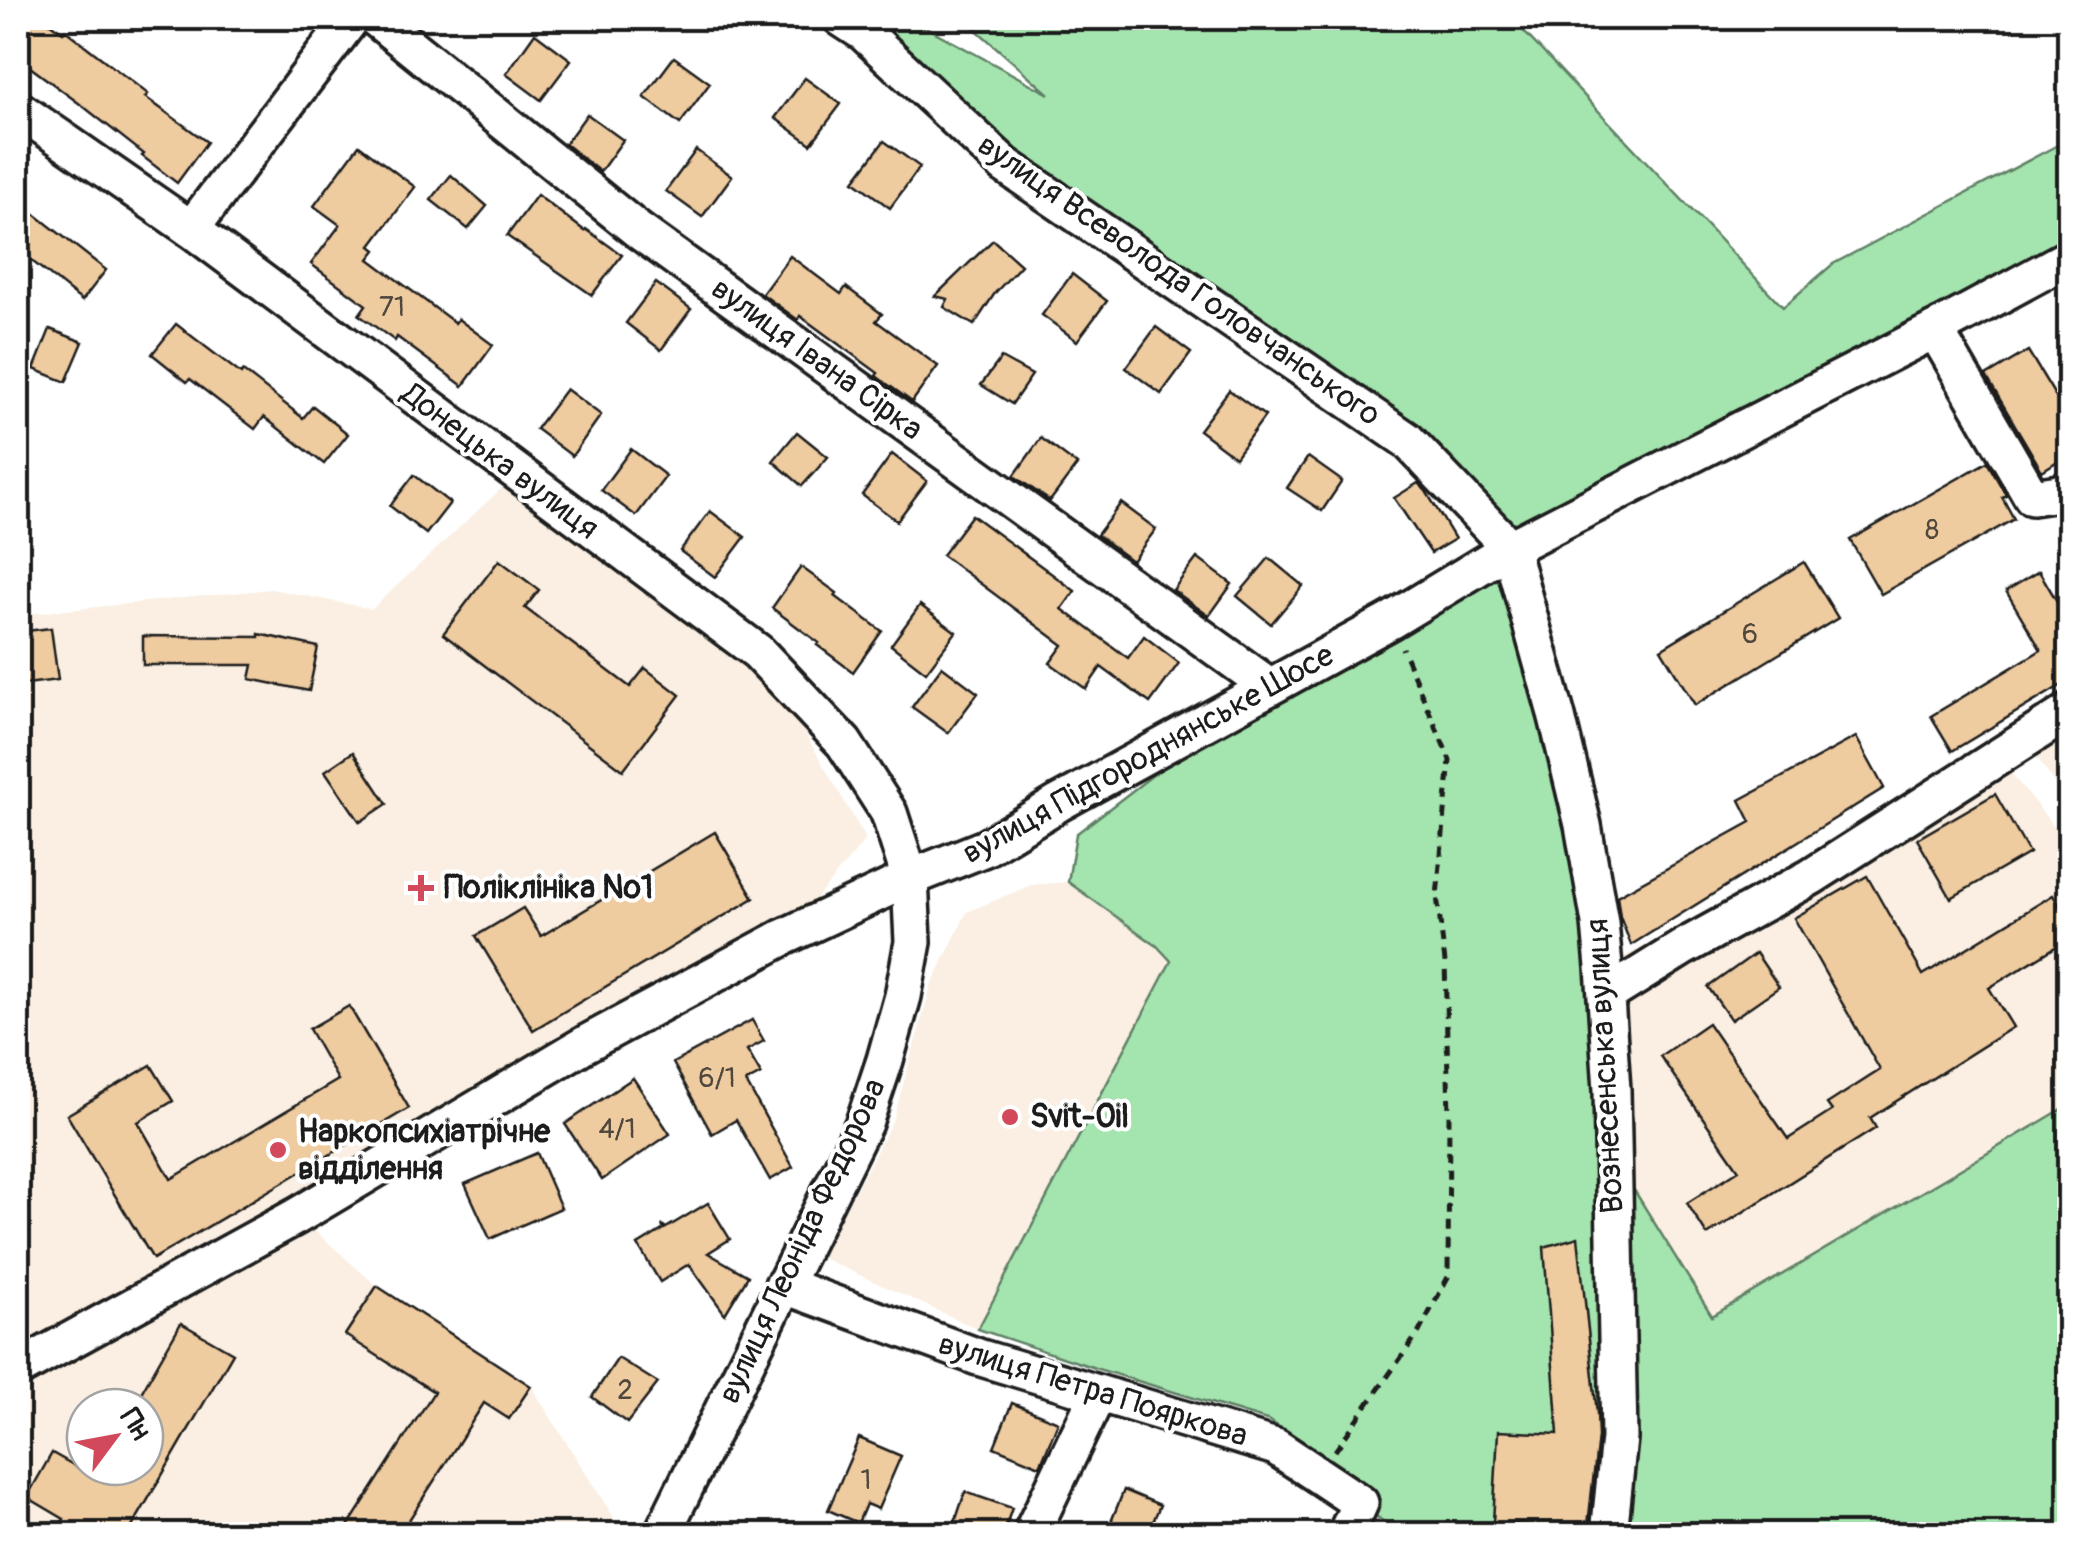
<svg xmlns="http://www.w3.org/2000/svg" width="2087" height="1552" viewBox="0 0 2087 1552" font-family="Pangolin,sans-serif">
<rect width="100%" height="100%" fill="#fff"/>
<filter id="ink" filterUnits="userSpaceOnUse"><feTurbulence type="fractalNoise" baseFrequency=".01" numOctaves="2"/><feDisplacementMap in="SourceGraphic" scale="20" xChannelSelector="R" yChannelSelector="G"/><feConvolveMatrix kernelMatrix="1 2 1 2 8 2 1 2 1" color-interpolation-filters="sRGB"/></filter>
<g filter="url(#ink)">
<g fill="#faefe2" fill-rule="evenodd">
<path d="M517,474L758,652L866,839L784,937L298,1216L377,1286L531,1386L624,1534H18V615L271,589L372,609ZM85,1407H145V1467H85Z"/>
<path d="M2069,719V805L2028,744Z"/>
<path d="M2005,766L2069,845V1105L1712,1317L1613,1156L1604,968L1891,813Z"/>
<path d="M1068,882L1157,947L1171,961L978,1329L820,1257L893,1120L931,986L967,912L1031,885Z"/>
</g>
<path fill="#a4e5af" stroke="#608066" stroke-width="2.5" d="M841,18H909L1049,94L963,18H1511L1783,307L1833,264L2069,139V257L1511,548L1557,717L1613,1156L1712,1316L2069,1105V1534H1400L1376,1516L1337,1466L1270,1421L1098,1369L978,1329L1171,961L1157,946L1068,882L1076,834L1269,686L1510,547L1407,440L1005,165Z"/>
<g fill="#efcba0" stroke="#1c1c1c" stroke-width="2.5">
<path d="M18,18H43L63,32L65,30L148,94L145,97L207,142L177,183L142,156L144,154L84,107L18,58Z"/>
<path d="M535,33L571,60L541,100L506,74Z"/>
<path d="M674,57L710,83L680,124L644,97Z"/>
<path d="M805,78L841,104L811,144L775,118Z"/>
<path d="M587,114L623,140L600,172L565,144Z"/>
<path d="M884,141L920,167L890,208L854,181Z"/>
<path d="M359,145L415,187L371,246L376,250L369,259L455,323L458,319L493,345L463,386L397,337L395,341L359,315L366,305L311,264L340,225L314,206Z"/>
<path d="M696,150L732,176L702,217L666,191Z"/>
<path d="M451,175L487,206L468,229L431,200Z"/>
<path d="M537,195L585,231L586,229L622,255L592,295L507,236Z"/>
<path d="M18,201L106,270L82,301L18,250Z"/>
<path d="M993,240L1021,265L995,293L974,325L944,307L948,299L935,296Z"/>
<path d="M790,256L841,294L846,287L882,314L876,321L938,366L912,402L876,376L878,373L800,316L798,320L762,294Z"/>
<path d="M1072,274L1107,301L1077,341L1042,315Z"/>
<path d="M656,283L691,309L661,350L626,323Z"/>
<path d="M176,324L241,374L243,371L303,418L313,406L348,434L324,464L264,417L255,429L190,379L187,382L152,354Z"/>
<path d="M1156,327L1191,353L1161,394L1126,368Z"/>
<path d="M50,329L83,342L66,382L34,369Z"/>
<path d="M2028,351L2059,402L2070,396V453L2042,471L1986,376Z"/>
<path d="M1001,358L1032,375L1012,404L981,385Z"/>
<path d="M566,389L601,415L572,456L536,429Z"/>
<path d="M1229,390L1265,416L1235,457L1199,430Z"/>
<path d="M797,432L828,457L802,486L773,461Z"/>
<path d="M1041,438L1077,465L1050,501L1014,476Z"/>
<path d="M631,449L666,476L636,516L601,490Z"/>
<path d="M892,454L927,481L897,521L862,495Z"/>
<path d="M1308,457L1342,481L1322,511L1287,488Z"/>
<path d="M1987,462L2006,495L2002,497L2014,519L1881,594L1850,540Z"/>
<path d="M414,475L450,503L426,534L390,506Z"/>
<path d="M1418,483L1426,491L1455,539L1431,553L1394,498Z"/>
<path d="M1121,503L1156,529L1132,561L1097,535Z"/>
<path d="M710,511L745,537L715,577L680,551Z"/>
<path d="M972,515L1075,591L1062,609L1128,658L1144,636L1179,663L1150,703L1101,667L1086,689L1050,663L1063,645L942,555Z"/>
<path d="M1197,558L1232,584L1209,616L1173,590Z"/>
<path d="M1269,558L1303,586L1271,624L1237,596Z"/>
<path d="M499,560L539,590L525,608L630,687L645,668L680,695L623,770L443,634Z"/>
<path d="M1804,562L1838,618L1695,705L1661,649Z"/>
<path d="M801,567L837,593L835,596L882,631L853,672L817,645L819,643L772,608Z"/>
<path d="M2039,571L2070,623V680L1952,751L1931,716L2041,650L2006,591Z"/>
<path d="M920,605L956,632L926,672L891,645Z"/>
<path d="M51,628L58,680L18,685V632Z"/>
<path d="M259,634L318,647L309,691L250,679L253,665H143V636L259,637Z"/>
<path d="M942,666L978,693L948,733L912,707Z"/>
<path d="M1856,737L1884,788L1631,945L1620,917L1617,896L1751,822L1740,800Z"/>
<path d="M353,752L387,804L360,822L325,771Z"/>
<path d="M1995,794L2029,853L1951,898L1917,839Z"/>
<path d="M715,832L754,898L533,1030L476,936L523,908L541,936Z"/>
<path d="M1867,876L1923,975L2053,895L2070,923V938L1989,988L2013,1027L1870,1118L1876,1128L1707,1235L1687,1203L1739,1170L1660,1056L1708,1023L1788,1139L1832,1111L1827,1104L1880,1070L1794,918Z"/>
<path d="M1756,953L1779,987L1731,1020L1708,987Z"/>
<path d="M349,1006L409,1108L153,1259L67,1115L151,1065L173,1101L138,1122L171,1179L338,1080L309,1029Z"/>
<path d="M752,1020L764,1041L747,1050L761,1074L746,1082L793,1167L770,1180L736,1120L712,1134L673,1063Z"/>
<path d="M633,1078L670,1134L602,1180L565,1124Z"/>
<path d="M537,1153L561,1208L490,1239L465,1184Z"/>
<path d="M708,1203L730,1239L708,1253L748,1276L725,1314L689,1264L660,1282L638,1245L664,1229L662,1225L666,1228Z"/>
<path d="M1578,1237L1597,1413L1598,1437L1587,1534H1552V1527L1493,1523L1498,1431L1558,1434L1544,1247Z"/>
<path d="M377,1286L531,1386L509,1419L484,1403L400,1534H343L434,1392L345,1335Z"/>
<path d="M181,1323L233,1353L128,1534H55L64,1519L27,1497L52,1453L93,1476L98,1467H145V1407H133Z"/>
<path d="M618,1358L658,1383L627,1423L592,1397Z"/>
<path d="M1012,1403L1058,1422L1040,1466L994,1447Z"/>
<path d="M859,1438L901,1456L878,1509L866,1504L858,1523L828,1510Z"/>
<path d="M1124,1490L1160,1505L1148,1534H1106Z"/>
<path d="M965,1492L1012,1508L1003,1534H951Z"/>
</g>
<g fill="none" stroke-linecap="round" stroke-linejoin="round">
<g stroke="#1c1c1c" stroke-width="42">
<g id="minor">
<path d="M375,18L639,231L1269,686"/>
<path d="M841,18L864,33L1005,165L1407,440L1510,548L1557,717L1583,825L1600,923L1604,967L1612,1090L1619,1438L1609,1534"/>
<path d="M18,109L191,229L758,652L844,743L889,813L910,878L913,942L903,996L885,1060L864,1123L662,1534"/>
<path d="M191,229L352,18"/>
<path d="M1935,330L2032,497L2059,493L2070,487"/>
<path d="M1607,995L1684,947L1811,877L2070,711"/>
<path d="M783,1285L978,1357L1276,1447L1360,1503L1346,1534"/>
<path d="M18,1369L297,1216L587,1043L784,937L910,878L985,848L1059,803L1390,621L1510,548L1935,330L2070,257"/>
<path d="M1031,1534L1098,1394"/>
</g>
</g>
<path stroke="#1c1c1c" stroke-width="5" stroke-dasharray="10 8" stroke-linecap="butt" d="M1335,1451L1419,1332L1448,1277L1449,1114L1445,962L1437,896L1450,760L1402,648"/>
<use href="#minor" stroke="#fff" stroke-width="35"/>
</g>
</g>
<g fill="#d1495b" stroke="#fff" stroke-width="4">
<path d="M416 873h10v10h10v10h-10v10h-10v-10h-10v-10h10z"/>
<circle cx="1010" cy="1117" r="10"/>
<circle cx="278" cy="1150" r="10"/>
</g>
<g text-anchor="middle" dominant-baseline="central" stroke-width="8" stroke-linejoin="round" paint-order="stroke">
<g font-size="28" fill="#51483d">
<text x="392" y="307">71</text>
<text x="1932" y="530">8</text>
<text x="1750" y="634">6</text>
<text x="717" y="1078">6/1</text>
<text x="617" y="1129">4/1</text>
<text x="625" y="1390">2</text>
<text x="866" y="1480">1</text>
</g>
<g font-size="32" fill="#1c1c1c" stroke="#fff">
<text transform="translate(1179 280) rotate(35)">вулиця Всеволода Головчанського</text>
<text transform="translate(817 359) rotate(36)">вулиця Івана Сірка</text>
<text transform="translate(500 461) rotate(37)">Донецька вулиця</text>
<text transform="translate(1148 754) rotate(-29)">вулиця Підгороднянське Шосе</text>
<text transform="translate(1605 1066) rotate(-93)">Вознесенська вулиця</text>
<text transform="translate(802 1241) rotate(-65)">вулиця Леоніда Федорова</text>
<text transform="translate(1093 1390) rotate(17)">вулиця Петра Пояркова</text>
</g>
<g font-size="32" font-weight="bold" fill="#1c1c1c" stroke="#fff" text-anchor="start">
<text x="444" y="888">Поліклініка №1</text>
<text x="1030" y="1117">Svit-Oil</text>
<text x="298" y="1132">Наркопсихіатрічне<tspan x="298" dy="37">відділення</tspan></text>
</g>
</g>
<rect width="2087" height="1552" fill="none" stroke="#fff" stroke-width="60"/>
<rect x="30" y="30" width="2027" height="1492" fill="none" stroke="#1c1c1c" stroke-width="4" filter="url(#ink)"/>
<g transform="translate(115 1437) rotate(58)"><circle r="48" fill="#ffffff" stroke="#a4a4a4" stroke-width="2.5"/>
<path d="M0-8L18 38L0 25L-18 38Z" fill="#d1495b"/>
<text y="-15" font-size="28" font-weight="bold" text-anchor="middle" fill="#1c1c1c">Пн</text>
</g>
</svg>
